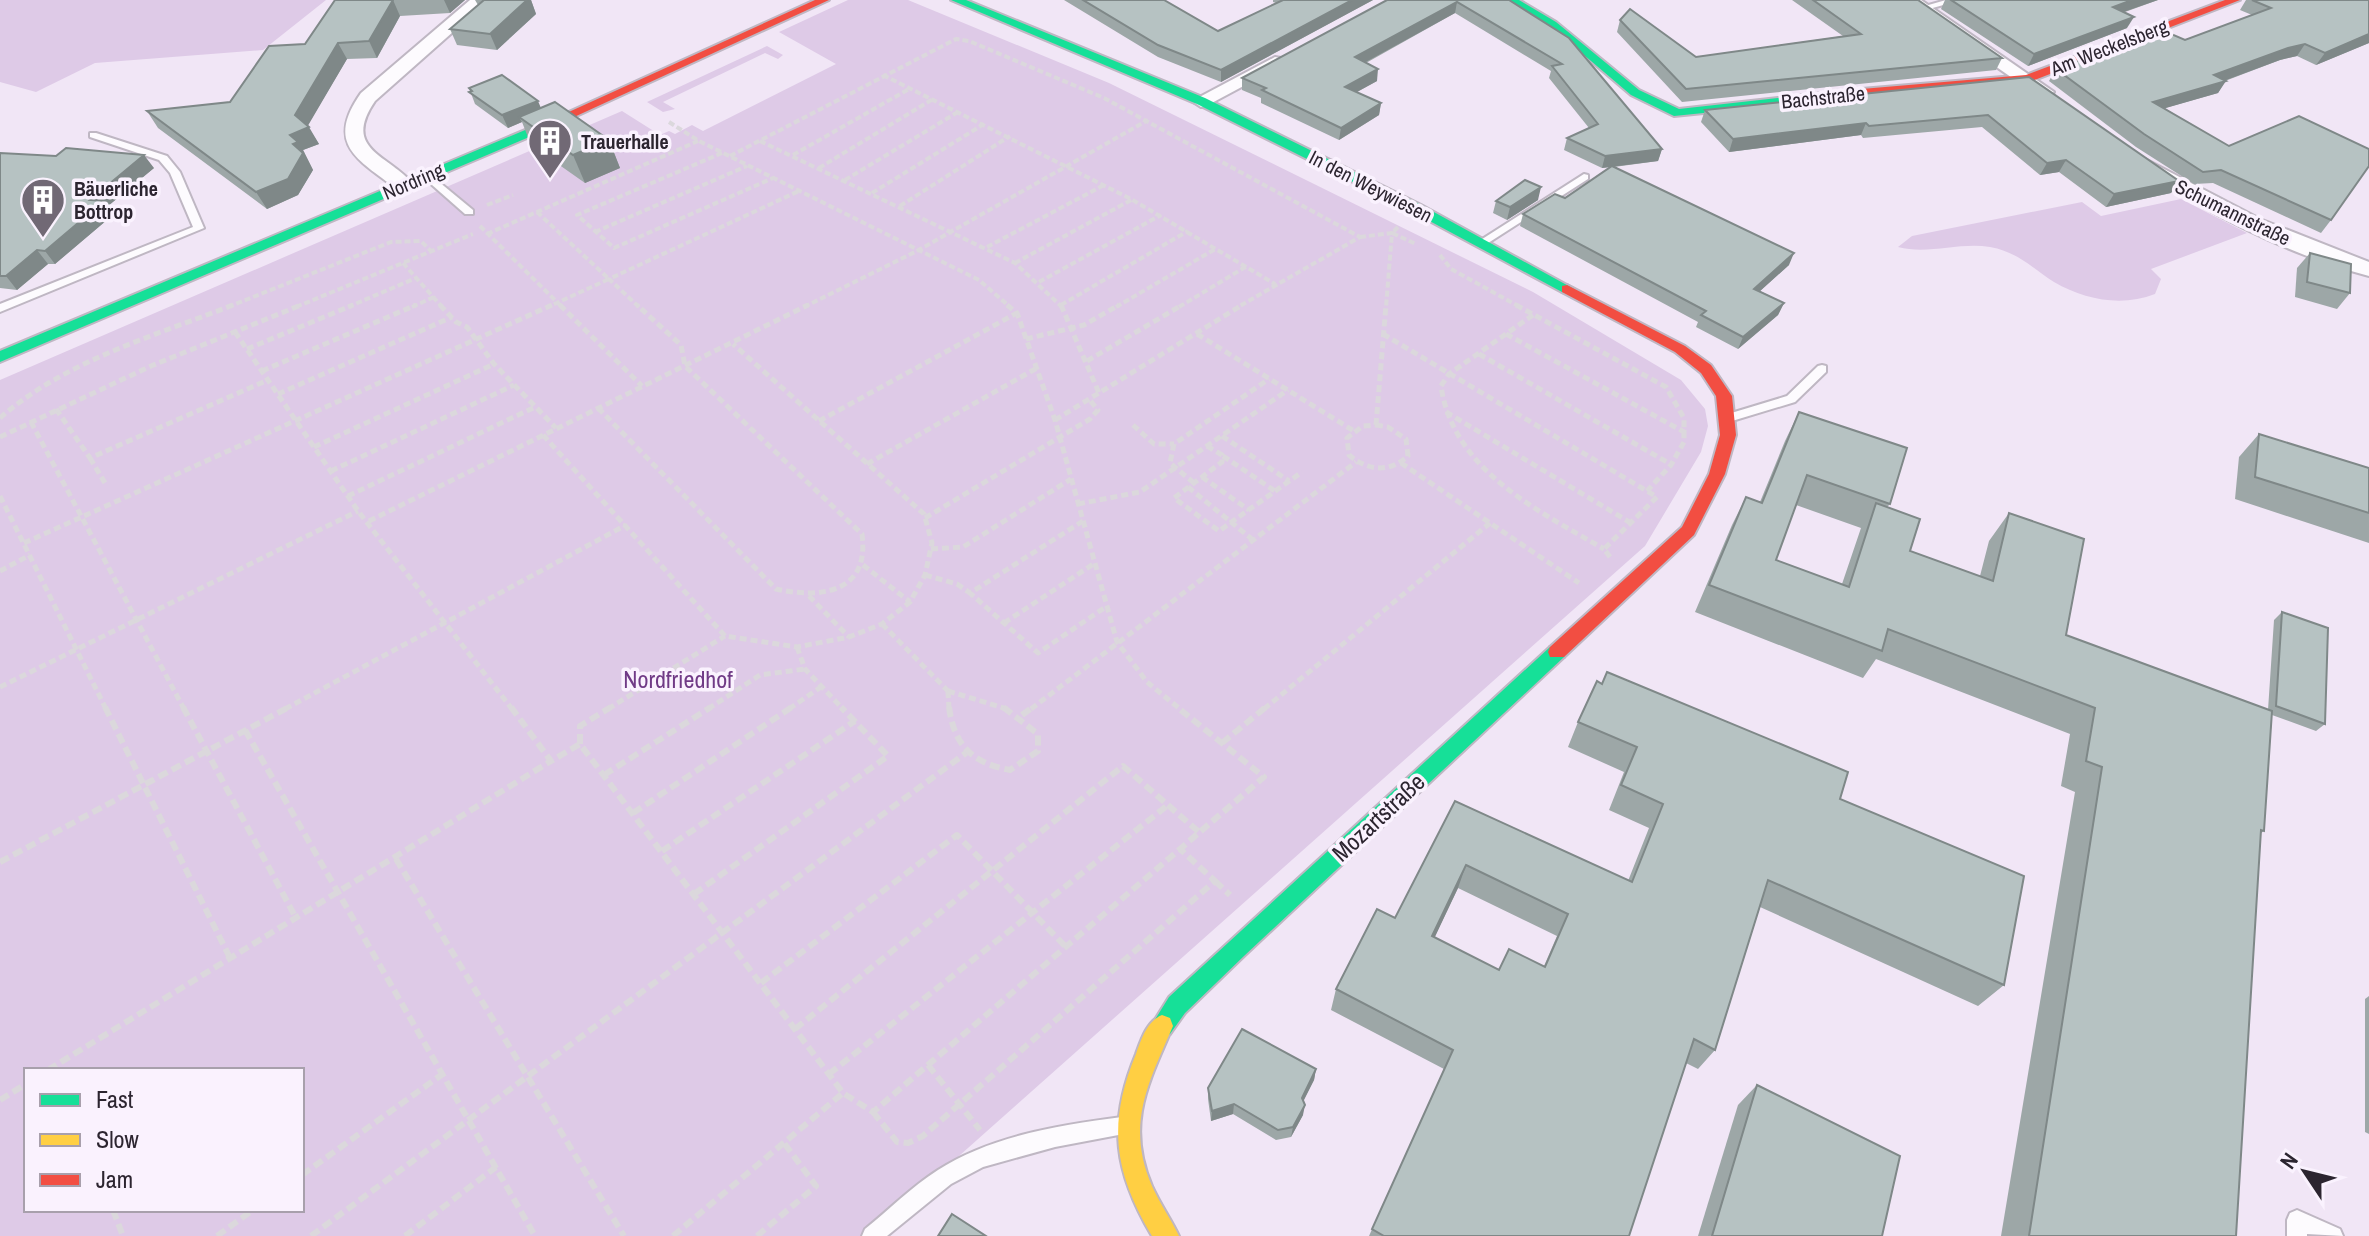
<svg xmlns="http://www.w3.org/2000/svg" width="2369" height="1236" viewBox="0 0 2369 1236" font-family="'Archivo Narrow',sans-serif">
<rect width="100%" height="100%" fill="#f1e6f6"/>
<g fill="#decae7" fill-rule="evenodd">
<path d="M0,0H326L263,50L95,63L36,92L0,82Z"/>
<path d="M848,0H908L1109,83L1533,292L1681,380L1705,409L1708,426L1701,452L1645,546L941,1172L860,1236H0V380L622,111L660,135L669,131L675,134L692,125L703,131L836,64L779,32ZM26,1070H302V1210H26Z"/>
<path d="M767,46L783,55L778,59L765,53L663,102L675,109L663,112L647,102Z"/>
<path d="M2181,199L2247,233L2151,269L2161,279L2155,294C2122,307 2085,300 2054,282C2032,268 2018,252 1990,247C1959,242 1928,255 1898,247L1912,236L2082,202L2101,216Z"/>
</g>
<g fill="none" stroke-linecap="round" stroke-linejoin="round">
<g stroke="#bfb7c3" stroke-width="4">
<g id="lane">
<path d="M1946,0H1961L1922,11L1918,8Z"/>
<path d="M90,133H96L167,156L180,172L204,228L0,312V304L193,227L170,173L159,160L90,137Z"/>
<path d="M427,172L473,210V214H465L423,177L422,175Z"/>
<path d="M1584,174L1588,175V179L1485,245L1481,246L1476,243Z"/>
<path d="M1822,365L1826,366V372L1795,402L1732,421L1726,417L1728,414L1787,396L1818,366Z"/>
<path d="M1122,1117L1129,1119L1131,1126L1129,1133L1055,1147L983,1167L951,1184L887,1236H862L865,1229C889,1210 911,1187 938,1170C991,1136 1060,1125 1122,1117Z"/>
<path d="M2297,1210L2340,1229L2343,1236L2307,1234V1236H2287V1220L2290,1213Z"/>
</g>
</g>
<g stroke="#bfb7c3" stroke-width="4">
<g id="street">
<path d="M470,0H489L375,101C341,150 390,155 414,185L411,189H397C357,159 325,144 361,93Z"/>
<path d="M1901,0H1921L2054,92L2045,98L2038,96Z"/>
<path d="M1275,57L1281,58V66L1208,105L1201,107L1192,101Z"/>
<path d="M2143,158L2260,219L2369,262V276C2287,255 2208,212 2136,168L2133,164Z"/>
</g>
</g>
<g stroke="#bfb7c3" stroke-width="4">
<g id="fast">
<path d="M951,0H966L1205,98L1421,205L1574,289L1567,293L1562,292L1411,211L1197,104Z"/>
<path d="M1506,0H1519L1556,22L1639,90L1679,109L1850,90L1856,94L1850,98L1674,116L1631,95L1564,38Z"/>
<path d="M544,122L548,123V129L0,362V351Z"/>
<path d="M1557,645L1564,647L1566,652L1564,657L1244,956L1185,1013L1170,1034L1162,1037L1154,1034L1151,1026L1169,997L1550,647Z"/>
</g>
</g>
<g stroke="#bfb7c3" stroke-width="4">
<path id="slow" d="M1162,1015L1170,1018L1173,1026C1149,1082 1125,1124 1152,1186C1160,1204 1171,1219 1179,1236H1152C1114,1172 1107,1124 1136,1054C1141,1040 1147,1021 1162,1015Z"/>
</g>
<g stroke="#bfb7c3" stroke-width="4">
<g id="jam">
<path d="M815,0H829L548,129L538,126Z"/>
<path d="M2225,0H2240L2032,81L1850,98L1844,94L1850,90L2026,75Z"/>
<path d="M1567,285L1685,346L1711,365L1732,396L1736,435L1725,474L1694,535L1564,657H1550L1548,652L1550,647L1682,527L1709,474L1720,435L1716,396L1701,373L1675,352L1562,292V286Z"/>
</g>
</g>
<g stroke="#dbd8dc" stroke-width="4" stroke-dasharray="6 3" stroke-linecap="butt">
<path d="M883,75L1131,199L1275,284"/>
<path d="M669,122L699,141L979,280L1010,307"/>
<path d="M760,141L1015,263L1062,307"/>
<path d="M722,153L577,215L614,248L773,178"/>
<path d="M793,155L909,89"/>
<path d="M730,156L956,39L969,41L1104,98L1360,237L1238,307"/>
<path d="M819,168L933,99"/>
<path d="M845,180L958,112"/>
<path d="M872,193L984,124"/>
<path d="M487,205L513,195"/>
<path d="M900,206L1010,136"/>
<path d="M537,212L609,279L548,307"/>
<path d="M480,226L562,307"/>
<path d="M1398,227L1392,233L1416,244"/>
<path d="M595,232L747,166"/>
<path d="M487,234L698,141"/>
<path d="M1360,237L1392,233L1386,307"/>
<path d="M987,247L1106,184"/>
<path d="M1440,255L1451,269L1520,307"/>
<path d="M403,263L442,307"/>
<path d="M1015,263L1133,199"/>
<path d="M1039,282L1161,215"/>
<path d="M1061,305L1188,231"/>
<path d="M228,307L391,242L421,241L432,252"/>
<path d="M296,307L473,234"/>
<path d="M348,307L416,278"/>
<path d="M412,307L434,297"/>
<path d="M639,307L609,279L799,191"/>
<path d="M804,307L917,251L1148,120"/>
<path d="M1116,307L1217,248"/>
<path d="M1179,307L1247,266"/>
</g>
<g stroke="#dbd8dc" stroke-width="5" stroke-dasharray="7 4" stroke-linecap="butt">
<path d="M440,305L456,322L467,327L494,364L556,428"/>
<path d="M560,305L642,386"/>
<path d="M1007,305L1017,313L1055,420L1117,642L1147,682L1180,709"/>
<path d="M1061,305L1099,393"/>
<path d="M1516,305L1666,387L1684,418V442L1671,465L1647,491"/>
<path d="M1533,315L1449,374L1441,386C1453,470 1537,510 1604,549"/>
<path d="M235,332L358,511L512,709"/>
<path d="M1197,334L1354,431"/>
<path d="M1383,334L1657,497L1604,549L1610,557"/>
<path d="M1506,334L1686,433"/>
<path d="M1026,339L1084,325L1119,305"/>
<path d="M247,349L353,305"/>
<path d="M1479,354L1672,465"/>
<path d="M1087,361L1182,305"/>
<path d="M262,371L416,305"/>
<path d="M278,394L452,317"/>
<path d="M598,408L776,589C821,599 870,593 862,534L685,366L681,345L637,305"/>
<path d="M56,409L90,458L268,380"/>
<path d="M1446,412L1631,523"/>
<path d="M0,418C65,361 154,336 233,305"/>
<path d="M1055,420L1242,305"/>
<path d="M819,421L1017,313"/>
<path d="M31,422L184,709"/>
<path d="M1133,425L1154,444H1174"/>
<path d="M1376,425L1386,305"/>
<path d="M1376,425L1388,427L1406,439L1408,456C1389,473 1368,471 1349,455L1347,438L1363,426Z"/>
<path d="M543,435L725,636L797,647L849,637L882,624L910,602L925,575L932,543L924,514L733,344"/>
<path d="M1222,436L1289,481"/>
<path d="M0,437L151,366L301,305"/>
<path d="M1207,446L1222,455V462L1174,498L1219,531L1302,472"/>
<path d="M314,447L494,364"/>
<path d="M1223,456L1275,491"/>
<path d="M90,458L105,483"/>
<path d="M1401,463L1579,583"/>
<path d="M867,464L1037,368"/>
<path d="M331,471L514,385"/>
<path d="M1202,477L1249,510"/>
<path d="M1194,483L1170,463L1174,444L1269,379"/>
<path d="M1188,487L1253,540"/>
<path d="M0,496L106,709"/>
<path d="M348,496L535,407"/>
<path d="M1078,504L1140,492L1288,390"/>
<path d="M925,518L1090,419L1098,410L1089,399"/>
<path d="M369,521L808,305"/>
<path d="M1083,521L970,593L1038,653L1107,606"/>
<path d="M24,543L552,305"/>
<path d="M931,549L963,547L1071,479"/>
<path d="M863,565L910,602"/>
<path d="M0,571L30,555"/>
<path d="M925,575L957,584L970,593"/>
<path d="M809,596L849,637"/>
<path d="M1004,623L1095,563"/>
<path d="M882,624L948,691"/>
<path d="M797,647L805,669L843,709"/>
<path d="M0,687L358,511"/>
<path d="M948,691L1007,709"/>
<path d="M948,691L949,709"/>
<path d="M285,709L626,525"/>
<path d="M608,709L725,636"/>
<path d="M708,709L760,675L805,669"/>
<path d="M789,709L821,687"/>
<path d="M1031,709L1356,462"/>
<path d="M1264,709L1490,523"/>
</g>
<g stroke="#dbd8dc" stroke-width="6" stroke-dasharray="10 5" stroke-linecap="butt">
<path d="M105,707L231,960"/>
<path d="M183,707L297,920"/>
<path d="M511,707L551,761L580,744L843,1093L873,1112L1264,777L1177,707"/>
<path d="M949,707C954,745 972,763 1010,770L1038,751V734L1003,707"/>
<path d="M1022,715L1033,707"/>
<path d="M245,730L535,1236"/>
<path d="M1222,743L1266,707"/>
<path d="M580,744V726L611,707"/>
<path d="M604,775L711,707"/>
<path d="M633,813L792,707"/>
<path d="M662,851L855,721"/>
<path d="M396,859L624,1236"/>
<path d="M0,862L289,707"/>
<path d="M1215,881L1230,895"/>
<path d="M694,894L888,756L841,707"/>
<path d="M761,983L957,835L1066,947"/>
<path d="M795,1029L1123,766L1199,832"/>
<path d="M928,1065L980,1130"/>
<path d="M48,1070L551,761"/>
<path d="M829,1074L1168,805"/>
<path d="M0,1100L26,1084"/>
<path d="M873,1112L897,1142L908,1143L923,1136L1215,881L1180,849"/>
<path d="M302,1175L444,1073"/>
<path d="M113,1210L123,1236"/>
<path d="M217,1236L253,1210"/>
<path d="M311,1236L966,753"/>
<path d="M405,1236L496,1167"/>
<path d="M673,1236L843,1093"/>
<path d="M757,1236L816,1186L784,1143"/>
</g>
<use href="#lane" fill="#fdfbfe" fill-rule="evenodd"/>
<use href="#street" fill="#fdfbfe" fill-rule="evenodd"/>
<use href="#fast" fill="#16e098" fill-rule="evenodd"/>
<use href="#slow" fill="#ffcf43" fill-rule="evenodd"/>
<use href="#jam" fill="#f24e42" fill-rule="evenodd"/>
</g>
<g fill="#9da7a7" fill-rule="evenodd">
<path d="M335,0H465L450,13L400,16L377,58L347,59L307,126L319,144L303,150L313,170L298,195L267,209L158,128L147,111L230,102L305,44Z"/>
<path d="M475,0H531L536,14L497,50L457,45L450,29L478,5Z"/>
<path d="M1064,0H1164L1218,31L1276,3L1273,2V0H1373L1221,82L1158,57Z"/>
<path d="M1387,0H1509L1662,149L1658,161L1614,167L1789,265L1760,291L1784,303L1778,315L1738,349L1696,327L1698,322L1520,226L1523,214L1565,198L1610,167L1602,168L1564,150L1567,138L1589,128L1549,78L1551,71L1455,13L1366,63L1377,81L1357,92L1381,103L1379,115L1339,140L1261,103V98L1242,90V78Z"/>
<path d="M1792,0H1918L2002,58L1996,70L1682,102L1617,32L1620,20L1696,57L1843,36Z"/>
<path d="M1945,0H2158L2125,12L2127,28L2028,66L1941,9Z"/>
<path d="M2246,0H2369V43L2316,65L2297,56L2280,60L2225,81L2218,93L2165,108L2331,220L2321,233L2213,183L2194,184L2136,147L2049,81L2056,69L2185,40L2252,15L2240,10Z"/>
<path d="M2029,77L2179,181L2171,193L2106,207L2059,172L2040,175L1982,127L1863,138L1861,135L1729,152L1701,122L1705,110Z"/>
<path d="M469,88L541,108L609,140L620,168L585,183L531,145L522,122L508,128L475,104Z"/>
<path d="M0,153L154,168L108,206L114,214L55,264H48L17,290L0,288Z"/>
<path d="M1538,200L1507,220L1493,213L1496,201Z"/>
<path d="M2310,253L2350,293L2337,309L2295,297L2297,268Z"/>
<path d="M1799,412L1890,504L1887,507L1910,551L1980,576L1989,541L2009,513L2066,635L2268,710L2274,620L2282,612L2325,724L2316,731L2272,715L2264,831L2261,833L2236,1236H2001L2075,792L2061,786L2070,734L1876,659L1863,678L1695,612L1732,525L1746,497L1760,502L1785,441ZM1796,505L1861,528L1842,584L1776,560Z"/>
<path d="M2259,434L2369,468V543L2235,499L2239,457Z"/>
<path d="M1578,722L1840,799L2004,985L1978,1006L1760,907L1715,1050L1698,1069L1686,1063L1629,1236H1369L1444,1069L1331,1010L1336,989L1395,918L1455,801L1628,881L1649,828L1609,810L1624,772L1568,747ZM1458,888L1557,936L1544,966L1499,970L1434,938Z"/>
<path d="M2369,996V1134L2365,1132V999Z"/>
<path d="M1316,1069L1314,1080L1303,1101V1115L1291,1137L1276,1140L1233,1114L1211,1121L1208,1099V1088Z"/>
<path d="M1757,1085L1882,1236H1698L1738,1105Z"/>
</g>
<g fill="#7f8888">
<path d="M393,0L400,16L377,58L369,41Z"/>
<path d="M444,0H465L450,13Z"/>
<path d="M527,0H531L536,14L497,50L490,34Z"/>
<path d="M1352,0H1373L1221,82V70Z"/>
<path d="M2132,0H2158L2106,18L2113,7Z"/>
<path d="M1457,2L1455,13L1353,69L1355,57Z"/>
<path d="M2134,17L2127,28L2028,66L2034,54Z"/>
<path d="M2369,34V43L2316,65L2325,53Z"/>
<path d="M338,43L347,59L306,129L309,127L319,144L303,150L313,170L298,195L267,209L256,192L293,144L290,135L295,115Z"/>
<path d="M2305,44L2297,56L2280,60L2218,83L2226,81L2218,93L2145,114L2153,102L2214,75L2288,48Z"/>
<path d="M1378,69L1377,81L1344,99L1345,87Z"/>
<path d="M538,101L543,113L519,117L522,122L508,128L502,115Z"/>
<path d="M1381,103L1379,115L1339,140L1341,128Z"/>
<path d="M1866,123L1861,135L1729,152L1733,139Z"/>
<path d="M609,140L620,168L585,183L573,155Z"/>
<path d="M1662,149L1658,161L1602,168L1605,156Z"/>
<path d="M144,155L154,168L108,206L114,214L55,264L45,251L90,200Z"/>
<path d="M2066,160L2059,172L2040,175L2047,163Z"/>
<path d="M2179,181L2171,193L2106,207L2114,194Z"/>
<path d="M1541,187L1538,200L1507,220L1510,207Z"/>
<path d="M37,250L48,264L17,290L6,276Z"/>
<path d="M1794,253L1789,265L1749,301L1754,289Z"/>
<path d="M1784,303L1778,315L1738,349L1743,337Z"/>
<path d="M1466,865L1458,888L1425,958L1432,936Z"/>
<path d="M1316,1069L1314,1080L1300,1108L1302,1098Z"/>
<path d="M1234,1104L1233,1114L1211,1121L1212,1111Z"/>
<path d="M1305,1105L1303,1115L1291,1137L1293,1127Z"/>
</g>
<g fill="#b6c2c2" stroke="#7f8888" stroke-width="2" fill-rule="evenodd">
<path d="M335,0H393L369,41L338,43L295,115L309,127L290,135L298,142L293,144L303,153L288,179L256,192L147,111L230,102L269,46L305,44Z"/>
<path d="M484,0H527L490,34L450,29Z"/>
<path d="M1083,0H1164L1218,31L1283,0H1352L1221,70L1158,45Z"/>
<path d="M1387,0H1509L1569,38L1662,149L1605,156L1567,138L1598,124L1552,66L1562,64L1457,2L1355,57L1378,69L1345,87L1381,103L1341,128L1262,90L1266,88L1242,78Z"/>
<path d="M1813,0H1918L2002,58L1686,89L1620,20L1630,9L1696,57L1861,34Z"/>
<path d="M1951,0H2132L2113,7L2134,17L2034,54Z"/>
<path d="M2252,0H2369V34L2325,53L2305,44L2288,48L2214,75L2226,81L2153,102L2229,146L2299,116L2369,149V166L2331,220L2221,170L2203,172L2144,134L2056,69L2162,30L2185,40L2271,8Z"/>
<path d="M502,75L538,101L502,115L469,92L472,91L469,88Z"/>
<path d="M2029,77L2179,181L2114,194L2066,160L2047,163L1988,115L1869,126L1866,123L1733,139L1705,110Z"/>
<path d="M555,102L609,140L573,155L519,117Z"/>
<path d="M66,148L144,155L90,200L104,201L45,251L37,250L6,276H0V153L56,156Z"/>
<path d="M1612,166L1794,253L1754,289L1784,303L1743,337L1701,315L1706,311L1523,214L1555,194L1565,198Z"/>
<path d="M1525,180L1541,187L1510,207L1496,201Z"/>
<path d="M2310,253L2351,264L2350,293L2307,282Z"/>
<path d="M1799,412L1907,448L1890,504L1807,475L1776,560L1849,587L1876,503L1920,519L1910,551L1993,581L2009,513L2084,539L2066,635L2272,711L2264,831L2261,830L2236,1236H2029L2102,767L2086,761L2095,708L1888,629L1882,651L1709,585L1746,497L1762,503Z"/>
<path d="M2259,434L2369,468V513L2255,477Z"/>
<path d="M2282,612L2328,628L2325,724L2276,706Z"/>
<path d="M1607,672L1848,772L1840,799L2024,876L2004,985L1768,880L1715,1050L1694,1039L1629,1236H1384L1372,1229L1453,1050L1336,989L1377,909L1395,918L1455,801L1632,882L1663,804L1621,785L1637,747L1578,722L1597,681L1602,684ZM1466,865L1568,914L1545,967L1509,949L1499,970L1432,936Z"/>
<path d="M1242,1029L1316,1069L1302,1098L1305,1105L1293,1127L1278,1130L1234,1104L1212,1111L1208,1088Z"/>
<path d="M1757,1085L1900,1156L1882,1236H1712Z"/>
<path d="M952,1214L986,1236H938Z"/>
</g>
<defs>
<g id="building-pin" transform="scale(2.3)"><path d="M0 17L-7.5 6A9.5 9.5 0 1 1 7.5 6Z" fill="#716975" stroke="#faf2fe"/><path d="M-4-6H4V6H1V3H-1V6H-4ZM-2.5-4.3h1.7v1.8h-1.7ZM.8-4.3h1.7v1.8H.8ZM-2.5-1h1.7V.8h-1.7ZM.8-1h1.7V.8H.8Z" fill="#fff"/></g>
</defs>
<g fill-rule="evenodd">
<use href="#building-pin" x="550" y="141"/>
<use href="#building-pin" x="43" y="200"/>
</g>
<g text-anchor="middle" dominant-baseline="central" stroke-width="7" stroke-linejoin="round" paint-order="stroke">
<g font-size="20" fill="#2c2530" stroke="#faf2fe">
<text transform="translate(2109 47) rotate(-21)">Am Weckelsberg</text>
<text transform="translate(1823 97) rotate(-6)">Bachstraße</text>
<text transform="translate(413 181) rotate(-23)">Nordring</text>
<text transform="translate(1371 186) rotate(27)">In den Weywiesen</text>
<text transform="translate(2233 212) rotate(26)">Schumannstraße</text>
</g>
<g font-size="20" font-weight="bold" fill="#2c2530" stroke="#faf2fe" text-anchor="start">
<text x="581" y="141">Trauerhalle</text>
<text x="74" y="188">Bäuerliche<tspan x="74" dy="23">Bottrop</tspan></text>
</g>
<g font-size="24" fill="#703a86" stroke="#faf2fe">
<text x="678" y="679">Nordfriedhof</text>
</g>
<g font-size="24" fill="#2c2530" stroke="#faf2fe">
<text transform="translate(1378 817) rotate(-43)">Mozartstraße</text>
</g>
</g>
<rect x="24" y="1068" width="280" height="144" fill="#faf2fe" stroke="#a8a0ac" stroke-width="2"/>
<rect x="40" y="1094" width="40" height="12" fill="#16e098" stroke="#a8a0ac" stroke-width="2"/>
<text x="96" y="1108" font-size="24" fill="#2c2530">Fast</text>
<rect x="40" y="1134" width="40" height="12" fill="#ffcf43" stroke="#a8a0ac" stroke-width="2"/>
<text x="96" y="1148" font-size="24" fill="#2c2530">Slow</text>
<rect x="40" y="1174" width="40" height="12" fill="#f24e42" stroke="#a8a0ac" stroke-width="2"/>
<text x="96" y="1188" font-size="24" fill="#2c2530">Jam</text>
<g transform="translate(2305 1172) rotate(305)" stroke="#faf2fe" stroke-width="6" paint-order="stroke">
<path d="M0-6L14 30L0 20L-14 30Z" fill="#2c2530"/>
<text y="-12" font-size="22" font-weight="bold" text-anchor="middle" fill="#2c2530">N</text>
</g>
</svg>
